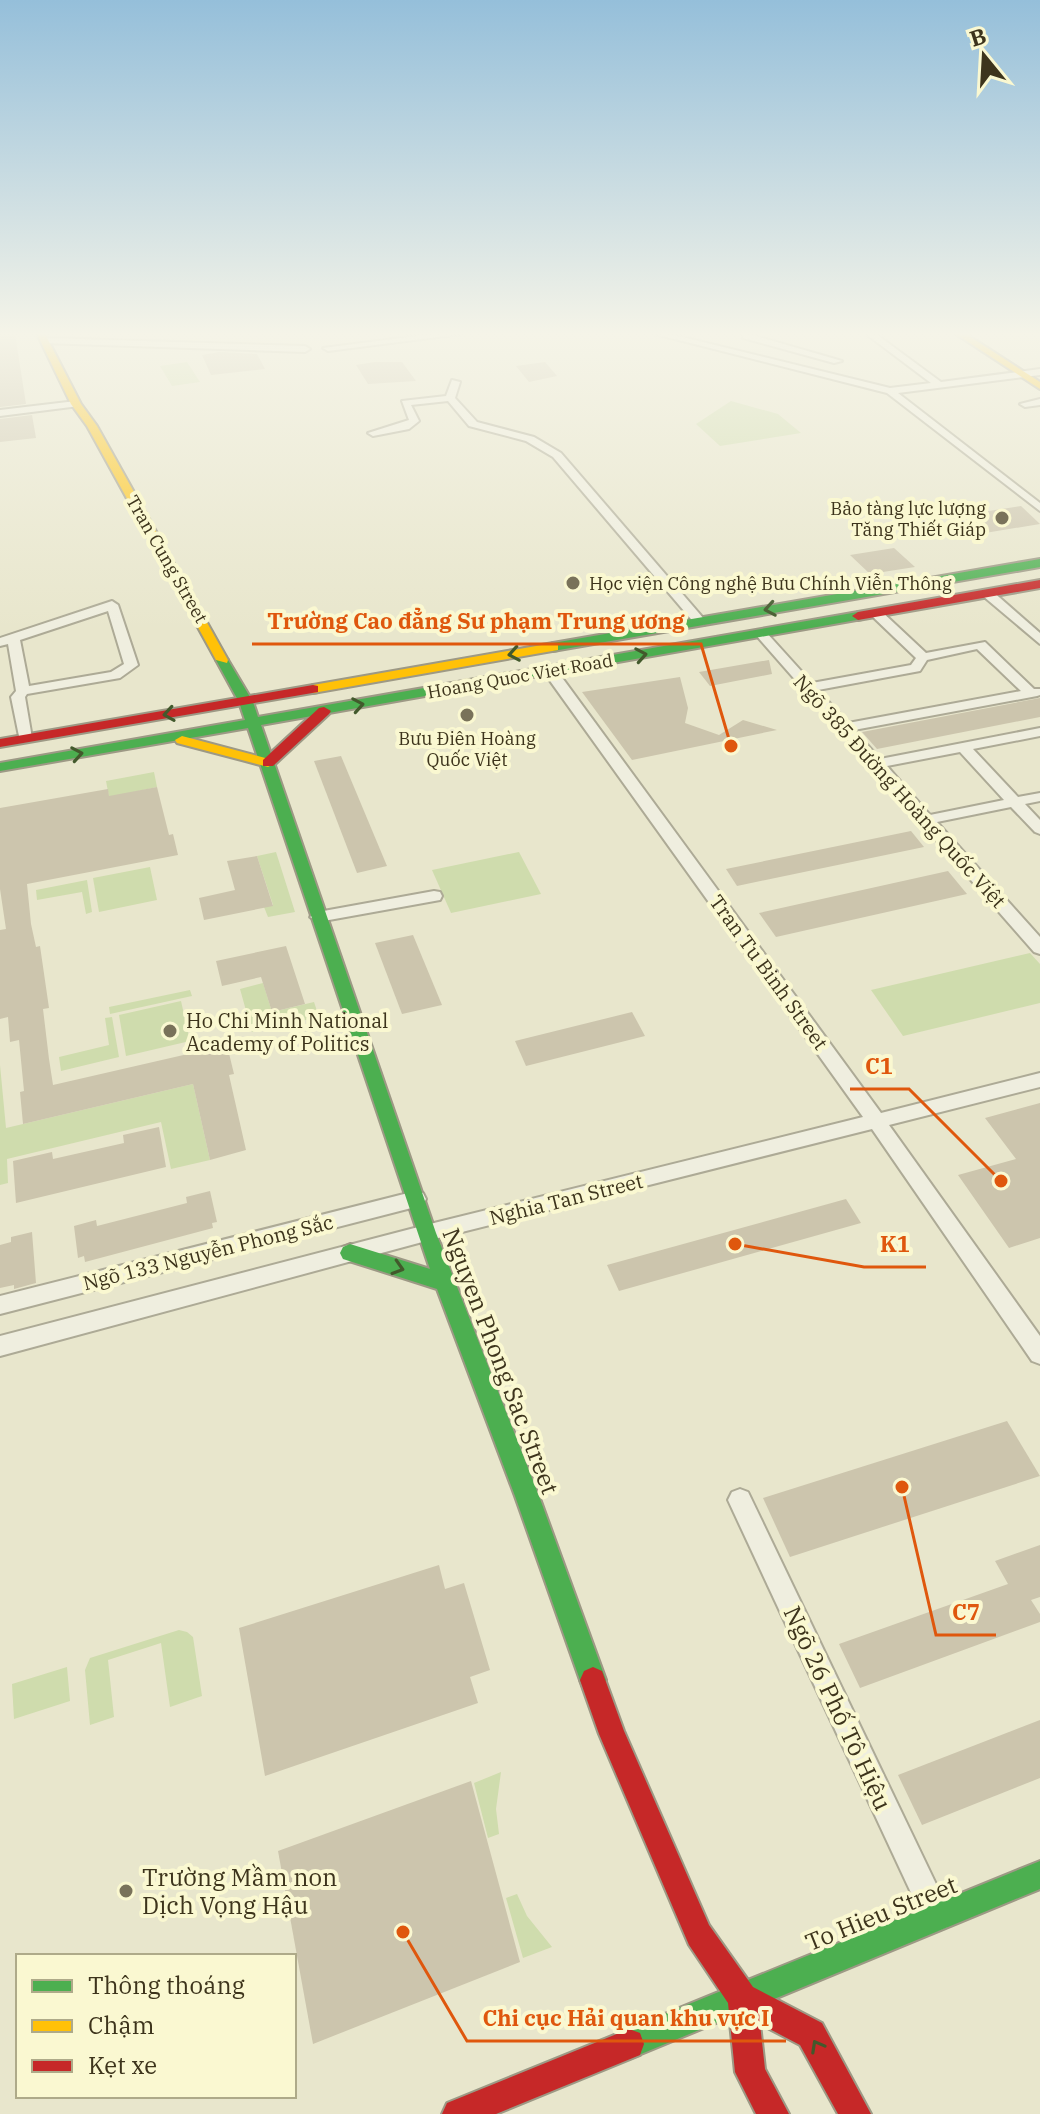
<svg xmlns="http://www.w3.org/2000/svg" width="1040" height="2114" viewBox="0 0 1040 2114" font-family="'IBM Plex Serif',serif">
<rect width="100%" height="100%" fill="#e8e6cc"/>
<g fill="#cfdcad">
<path d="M187,362L200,382L172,386L160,366Z"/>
<path d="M731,401L778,414L801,433L720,446L696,424Z"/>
<path d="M154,772L157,787L129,793L113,818L106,781Z"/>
<path d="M276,852L295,912L268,917L264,907L273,905L257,856Z"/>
<path d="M519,852L541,894L451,913L432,870Z"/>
<path d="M150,867L157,900L99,912L93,878Z"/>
<path d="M87,880L92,912L86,914L82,892L37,900L36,890Z"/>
<path d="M1030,953L1040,964V1003L903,1036L871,990Z"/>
<path d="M263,983L272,1012L314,1002L319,1017L252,1032L240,989Z"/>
<path d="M190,990L192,996L110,1014L109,1007Z"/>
<path d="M181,1001L190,1041L126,1056L119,1015Z"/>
<path d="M112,1017L119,1057L61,1071L59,1057L109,1045L105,1018Z"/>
<path d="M0,1065L6,1128L193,1084L210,1160L171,1169L161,1122L7,1159L8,1183L0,1185Z"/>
<path d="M179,1630L187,1632L193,1637L202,1696L170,1707L161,1643L108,1660L114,1717L90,1725L85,1670L90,1658Z"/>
<path d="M67,1667L70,1701L14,1719L12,1684Z"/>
<path d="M501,1772L496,1809L499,1834L488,1838L474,1783Z"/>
<path d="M517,1894L527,1916L552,1947L523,1958L506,1898Z"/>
</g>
<g fill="#ccc5ad">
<path d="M0,334H15L26,404L0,407Z"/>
<path d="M220,352L257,354L265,369L211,375L202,355Z"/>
<path d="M375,362H402L416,381L368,384L356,365Z"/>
<path d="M545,362L557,376L529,382L516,366Z"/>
<path d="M32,415L36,438L0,442V419Z"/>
<path d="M1021,506L1040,524L985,533L963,515Z"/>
<path d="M894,548L915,567L870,574L850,555Z"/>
<path d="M769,660L772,674L710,686L699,672Z"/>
<path d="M680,677L688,708L685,723L719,735L743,720L777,730L632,760L582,692Z"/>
<path d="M1040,698V717L877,749L862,732Z"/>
<path d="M341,756L387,866L357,873L314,761Z"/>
<path d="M157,787L169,835L173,834L178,855L27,884L31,924L36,947L40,946L49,1008L43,1009L49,1059L53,1085L227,1045L234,1074L229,1075L246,1150L210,1160L193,1084L23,1124L20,1092L24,1091L19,1040L10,1042L8,1017L0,1019V930L6,929L0,889V808L108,789L109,796Z"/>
<path d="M911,831L924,847L737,886L726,869Z"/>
<path d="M257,856L273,906L204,920L199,898L235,890L227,861Z"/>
<path d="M948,871L967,894L776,937L759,913Z"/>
<path d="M413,935L442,1005L402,1014L375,943Z"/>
<path d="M286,946L305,1004L272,1012L261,977L222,986L216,961Z"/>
<path d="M632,1012L645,1036L526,1066L515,1041Z"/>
<path d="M1040,1103V1238L1009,1248L958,1175L1016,1159L985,1118Z"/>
<path d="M159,1127L166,1167L16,1203L13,1161L52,1152L53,1159L124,1143L123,1135Z"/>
<path d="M210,1191L217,1222L212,1223L213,1228L85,1262L84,1256L78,1258L74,1226L96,1220L97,1226L187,1203L186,1197Z"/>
<path d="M846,1199L861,1223L619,1291L607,1265Z"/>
<path d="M32,1232L36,1283L14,1289V1285L0,1288V1245L11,1242V1237Z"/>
<path d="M1007,1421L1040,1476L790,1557L763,1498Z"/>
<path d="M1040,1545V1597L1031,1600L1040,1614V1622L860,1688L839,1644L1008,1584L995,1561Z"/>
<path d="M439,1565L445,1589L464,1583L490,1670L470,1677L478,1703L265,1776L239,1628Z"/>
<path d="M1040,1720V1778L922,1825L898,1775Z"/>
<path d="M471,1781L520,1962L313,2044L278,1851Z"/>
</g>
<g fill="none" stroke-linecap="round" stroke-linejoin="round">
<g stroke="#adaa96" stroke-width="4">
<g id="street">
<path d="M432,334H461L328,351L323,348Z"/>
<path d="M655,334H670L890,388L931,383L866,334H876L941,382L1040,369V375L898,393L1040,503V511L887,393Z"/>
<path d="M743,334H749L842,361L834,363L743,338Z"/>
<path d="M46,338L305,346L310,349L305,352L43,343Z"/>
<path d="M452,380L460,382L455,398L477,422L534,437L561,453L704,619V625H696L553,457L526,441L469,426L448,401L411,405L419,421L409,429L373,436L368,433L409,420L402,401L446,396Z"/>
<path d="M1040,399V405L1025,407L1020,404Z"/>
<path d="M76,401L79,402V406L0,416V410Z"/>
<path d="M983,590H991L1040,633V644L983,596Z"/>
<path d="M112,601L118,605L138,665L120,678L27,694L25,697L32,738L30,741H20L11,697L16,691L8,644L0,646V638ZM108,611L124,664L111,672L29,686L20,640Z"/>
<path d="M872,610H880L926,653L985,642L1034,689H1040V695L1037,696L854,730L880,759L1040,728V736L973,749L1018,797L1040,793V801L1025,804L1040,820V834L1035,832L1011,807L937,822L1040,937V954L1034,952L755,634L765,631L812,683L911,665L916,658L872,616ZM977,649L1021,691L848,723L818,690L920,671L927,660ZM960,752L1004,800L930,815L887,766Z"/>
<path d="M550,667L555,668L881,1113L1040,1073V1087L889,1125L1040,1336V1364L1032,1361L872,1129L426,1241L0,1356V1336L426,1225L863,1117L543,671Z"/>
<path d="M434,891L440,892L442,896L440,900L318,922L310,917L318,912Z"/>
<path d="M416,1191L423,1193L426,1199L423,1205L0,1314V1296Z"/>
<path d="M740,1489L748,1492L947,1907L951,1917L947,1927L937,1931L927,1927L728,1500L732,1492Z"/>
</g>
</g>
<g stroke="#9d9985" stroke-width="4">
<g id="fast">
<path d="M1040,559V567L553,651L547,647L553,643Z"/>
<path d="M858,612L862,613V619L261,725L436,1233L539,1496L606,1680L602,1689L593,1693L584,1689L580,1680L515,1496L437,1289L343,1259L340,1253L343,1247L350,1244L430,1269L248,728L0,771V763L245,720L239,702L216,660L222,656L228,660L253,702L258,717Z"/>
<path d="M1040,1861V1889L629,2059L618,2055L614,2044L618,2033Z"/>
</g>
</g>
<g stroke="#9d9985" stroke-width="4">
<g id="slow">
<path d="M37,334H45L81,404L97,426L228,660L227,663L216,660L87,426L71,404Z"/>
<path d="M956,334H966L1040,382V389Z"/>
<path d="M553,643L558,644V650L313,693L306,689L313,685Z"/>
<path d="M182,736L273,760L275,763L268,767L177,743L175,740Z"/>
</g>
</g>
<g stroke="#9d9985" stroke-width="4">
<g id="jam">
<path d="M1040,580V588L858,620L852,616L858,612Z"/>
<path d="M313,685L318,686V692L0,747V739Z"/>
<path d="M324,707L331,711L329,714L273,766H263V760L319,708Z"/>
<path d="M593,1667L602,1671L624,1731L709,1925L753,1987L822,2023L871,2114H838L800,2045L760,2024L765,2069L789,2114H756L735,2072L728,2003L689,1945L599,1734L580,1680L584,1671Z"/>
<path d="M629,2029L640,2033L644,2044L640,2055L496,2114H442L447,2103Z"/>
</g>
</g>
<use href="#street" fill="#efeedf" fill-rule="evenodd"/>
<use href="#fast" fill="#4caf50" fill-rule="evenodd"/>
<use href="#slow" fill="#ffc107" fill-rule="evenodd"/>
<use href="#jam" fill="#c62828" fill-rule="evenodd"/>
</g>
<defs><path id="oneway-chevron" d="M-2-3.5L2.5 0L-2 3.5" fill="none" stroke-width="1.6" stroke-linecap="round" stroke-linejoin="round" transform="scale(2)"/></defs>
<g stroke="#42592c">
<use href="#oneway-chevron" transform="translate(770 609) rotate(170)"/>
<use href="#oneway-chevron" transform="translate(514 654) rotate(170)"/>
<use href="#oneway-chevron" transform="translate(641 655) rotate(-10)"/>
<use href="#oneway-chevron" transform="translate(358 705) rotate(-10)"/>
<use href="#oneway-chevron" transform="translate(169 714) rotate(171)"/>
<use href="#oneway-chevron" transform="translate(77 754) rotate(-10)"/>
<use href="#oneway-chevron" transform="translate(398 1268) rotate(17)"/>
<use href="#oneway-chevron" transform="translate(817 2046) rotate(-119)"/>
</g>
<linearGradient id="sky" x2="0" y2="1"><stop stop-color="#95bfda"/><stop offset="0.53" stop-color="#f5f4e8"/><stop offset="1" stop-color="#f5f4e8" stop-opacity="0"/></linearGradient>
<rect width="1040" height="630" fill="url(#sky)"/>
<g fill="#79725a" stroke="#faf8d1" stroke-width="3">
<circle cx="1002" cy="518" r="8"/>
<circle cx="573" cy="583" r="8"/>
<circle cx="467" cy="715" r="8"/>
<circle cx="170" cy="1031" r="8"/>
<circle cx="126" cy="1891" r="8"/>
</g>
<g text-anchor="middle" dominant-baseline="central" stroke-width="8" stroke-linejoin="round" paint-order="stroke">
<g font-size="18" fill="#3d341c" stroke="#faf8d1" text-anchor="end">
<text x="986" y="508">Bảo tàng lực lượng<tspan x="986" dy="21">Tăng Thiết Giáp</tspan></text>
<text x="589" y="583" text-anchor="start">Học viện Công nghệ Bưu Chính Viễn Thông</text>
<text x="467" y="738" text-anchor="middle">Bưu Điện Hoàng<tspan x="467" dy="21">Quốc Việt</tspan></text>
</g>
<g font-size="18" fill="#3d341c" stroke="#faf8d1">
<text transform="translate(167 559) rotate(60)">Tran Cung Street</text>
<text transform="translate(520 676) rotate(-10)">Hoang Quoc Viet Road</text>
</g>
<g font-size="20" fill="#3d341c" stroke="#faf8d1">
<text transform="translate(900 791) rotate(48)">Ngõ 385 Đường Hoàng Quốc Việt</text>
<text transform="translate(769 972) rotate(54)">Tran Tu Binh Street</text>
<text transform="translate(566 1199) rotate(-14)">Nghia Tan Street</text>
<text transform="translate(208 1252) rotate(-14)">Ngõ 133 Nguyễn Phong Sắc</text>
</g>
<g font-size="20" fill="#3d341c" stroke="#faf8d1" text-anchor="start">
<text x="186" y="1020">Ho Chi Minh National<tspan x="186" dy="23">Academy of Politics</tspan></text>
</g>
<g font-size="24" fill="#3d341c" stroke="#faf8d1">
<text transform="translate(501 1361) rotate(69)">Nguyen Phong Sac Street</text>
<text transform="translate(838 1708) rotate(65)">Ngõ 26 Phố Tô Hiệu</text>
<text transform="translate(881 1913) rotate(-22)">To Hieu Street</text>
</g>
<g font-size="24" fill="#3d341c" stroke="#faf8d1" text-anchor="start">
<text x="142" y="1877">Trường Mầm non<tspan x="142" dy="28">Dịch Vọng Hậu</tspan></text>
</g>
</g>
<path fill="none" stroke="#df570d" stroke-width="3" d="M731 746L701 644H252M1001 1181L909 1089H850M735 1244L864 1267H926M902 1487L936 1635H996M403 1932L467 2041H786"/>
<g fill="#df570d" stroke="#faf8d1" stroke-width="3">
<circle cx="731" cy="746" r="8"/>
<circle cx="1001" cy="1181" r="8"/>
<circle cx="735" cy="1244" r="8"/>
<circle cx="902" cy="1487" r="8"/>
<circle cx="403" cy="1932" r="8"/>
</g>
<g font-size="22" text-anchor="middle" font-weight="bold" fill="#df570d" stroke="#faf8d1" stroke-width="8" stroke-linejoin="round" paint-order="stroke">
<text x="476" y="629">Trường Cao đẳng Sư phạm Trung ương</text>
<text x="879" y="1074">C1</text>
<text x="895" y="1252">K1</text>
<text x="966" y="1620">C7</text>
<text x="626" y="2026">Chi cục Hải quan khu vực I</text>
</g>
<rect x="16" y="1954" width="280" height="144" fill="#faf8d1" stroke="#aeaa89" stroke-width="2"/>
<rect x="32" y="1980" width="40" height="12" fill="#4caf50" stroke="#aeaa89" stroke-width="2"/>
<text x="88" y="1994" font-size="24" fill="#3d341c">Thông thoáng</text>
<rect x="32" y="2020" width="40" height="12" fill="#ffc107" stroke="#aeaa89" stroke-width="2"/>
<text x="88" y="2034" font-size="24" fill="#3d341c">Chậm</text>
<rect x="32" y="2060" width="40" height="12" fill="#c62828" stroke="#aeaa89" stroke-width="2"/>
<text x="88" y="2074" font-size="24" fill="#3d341c">Kẹt xe</text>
<g transform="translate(984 56) rotate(342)" stroke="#faf8d1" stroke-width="6" paint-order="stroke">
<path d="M0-6L14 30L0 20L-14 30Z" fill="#3d341c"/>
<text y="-12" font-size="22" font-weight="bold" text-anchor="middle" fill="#3d341c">B</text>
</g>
</svg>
